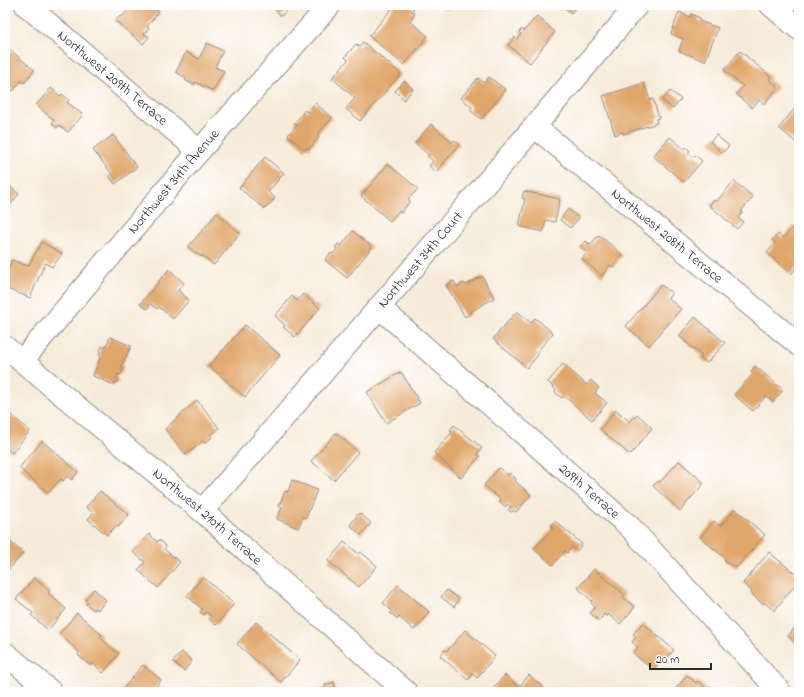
<svg xmlns="http://www.w3.org/2000/svg" width="804" height="697" viewBox="0 0 804 697" font-family="'Indie Flower',sans-serif">
<rect width="100%" height="100%" fill="#fff"/>
<filter id="ink" filterUnits="userSpaceOnUse"><feTurbulence type="fractalNoise" baseFrequency=".025" numOctaves="2"/><feDisplacementMap in="SourceGraphic" scale="8" xChannelSelector="R" yChannelSelector="G"/><feConvolveMatrix kernelMatrix="1 2 1 2 8 2 1 2 1" color-interpolation-filters="sRGB"/></filter>
<filter id="wash" filterUnits="userSpaceOnUse"><feTurbulence type="fractalNoise" baseFrequency=".012" numOctaves="4" result="noise"/><feDisplacementMap in="SourceGraphic" scale="16" xChannelSelector="R" yChannelSelector="G"/><feGaussianBlur stdDeviation="0.9" result="paint"/><feColorMatrix in="noise" values="0 0 0 0 0 0 0 0 0 0 0 0 0 0 0 0 0 1.4 0 .05"/><feComposite in="paint" operator="in"/></filter>
<g filter="url(#wash)">
<rect width="100%" height="100%" fill="#f6ebd8"/>
<g id="blocks">
<g fill="#e0a668">
<path d="M132,5H151L159,12L147,26L149,28L144,34L149,37L143,44L115,21L120,16L122,17Z"/>
<path d="M270,5H293L281,16Z"/>
<path d="M395,5H410L414,8L411,11L415,14L410,21L428,36L404,65L369,36Z"/>
<path d="M442,5H452L448,10Z"/>
<path d="M567,5H578L571,13L565,8Z"/>
<path d="M679,12L690,17L691,14L700,18L699,21L718,28L705,61L679,51L683,39L671,34Z"/>
<path d="M537,16L555,32L530,63L508,45L515,37L517,39L521,34L519,32L522,29L524,31Z"/>
<path d="M363,42L401,74L360,121L346,109L355,98L332,78L348,60L345,57L356,44L359,47Z"/>
<path d="M207,43L223,51L215,67L224,71L213,91L195,82L194,85L185,80L186,78L176,72L186,52L199,59Z"/>
<path d="M10,50L34,70L24,83L21,81L13,91L5,84V56Z"/>
<path d="M740,51L771,77L769,79L778,87L764,104L759,100L752,108L736,94L743,86L724,70Z"/>
<path d="M489,77L506,90L481,119L470,110L472,107L461,98L478,78L484,83Z"/>
<path d="M404,81L413,89L404,100L395,91Z"/>
<path d="M644,83L650,100L653,99L659,118L656,119L657,123L623,134L622,132L615,135L603,96Z"/>
<path d="M51,88L60,96L62,94L69,100L67,102L83,115L68,132L59,125L57,128L52,123L54,120L36,105Z"/>
<path d="M670,91L681,99L673,109L662,100Z"/>
<path d="M799,100V145L779,128L797,106L795,104Z"/>
<path d="M315,103L332,118L317,135L319,137L309,149L307,147L305,150L288,135L297,125L294,123L300,117L305,110L307,112Z"/>
<path d="M431,124L452,142L454,140L460,144L436,172L429,166L433,161L427,156L429,155L415,143Z"/>
<path d="M113,135L137,167L115,184L109,176L112,174L93,150Z"/>
<path d="M716,135L729,146L722,153L710,142Z"/>
<path d="M670,137L684,149L686,147L690,151L688,153L693,157L695,155L702,161L684,182L653,156Z"/>
<path d="M265,157L284,173L268,192L275,198L265,209L239,188Z"/>
<path d="M388,164L418,189L408,199L410,201L401,213L399,211L390,221L361,196Z"/>
<path d="M734,181L753,197L741,211L743,212L738,218L743,222L737,229L709,205L714,200L716,202Z"/>
<path d="M6,183L19,194L10,205L5,201V185Z"/>
<path d="M524,191L560,199L555,222L546,220L543,232L519,226L525,199L522,198Z"/>
<path d="M568,209L579,218L570,228L560,220Z"/>
<path d="M217,213L240,233L214,265L202,255L201,257L188,247Z"/>
<path d="M795,225L799,229V264L791,274L767,253L775,243L772,240L778,234L783,238Z"/>
<path d="M353,231L372,247L347,278L325,260L331,253L333,254L337,249L335,247L338,244L341,246Z"/>
<path d="M599,235L623,255L613,267L610,265L602,276L582,259L587,253L580,247L586,241L590,245Z"/>
<path d="M42,242L62,254L52,267L45,263L30,298L5,288V266L9,268L12,260L28,266Z"/>
<path d="M169,269L184,283L178,290L189,300L173,319L159,307L157,309L151,304L147,309L140,304Z"/>
<path d="M482,276L494,298L470,312L471,314L465,317L446,285L454,281L457,287L464,283L466,285Z"/>
<path d="M661,285L672,293L668,298L681,309L649,346L626,326Z"/>
<path d="M303,294L320,308L295,337L283,327L285,325L275,316L292,296L297,301Z"/>
<path d="M517,311L531,323L535,318L553,333L536,353L538,355L527,368L493,339Z"/>
<path d="M695,317L725,343L707,363L700,358L702,356L679,336Z"/>
<path d="M245,325L280,355L245,397L209,366Z"/>
<path d="M110,337L131,346L121,367L124,368L120,375L118,374L116,379L119,380L117,383L115,382L114,385L93,376L101,356L99,355L102,346L105,348Z"/>
<path d="M563,364L587,385L591,380L599,388L595,393L607,403L592,420L564,396L562,398L558,395L555,392L556,390L548,382Z"/>
<path d="M755,366L783,390L773,402L766,396L753,411L734,395L753,374L751,372Z"/>
<path d="M401,372L420,403L386,423L367,392Z"/>
<path d="M197,400L219,428L210,435L212,437L205,443L203,441L186,455L165,429Z"/>
<path d="M5,410L30,431L12,453L5,447Z"/>
<path d="M616,410L630,422L637,414L652,428L630,455L600,429Z"/>
<path d="M799,420V432L793,427Z"/>
<path d="M454,425L482,448L477,454L480,456L461,478L434,453L452,432L450,430Z"/>
<path d="M336,433L358,452L334,480L311,461Z"/>
<path d="M42,441L78,472L72,480L67,476L63,481L61,479L48,493L19,468Z"/>
<path d="M679,461L704,483L680,511L653,486L658,481L660,482Z"/>
<path d="M499,468L508,475L509,473L513,476L516,479L515,481L531,495L516,512L513,510L512,512L508,510L511,507L507,504L505,507L499,502L501,500L484,485Z"/>
<path d="M292,480L317,490L306,518L303,517L298,528L277,519L282,507L279,506L285,491L288,492Z"/>
<path d="M100,491L129,515L118,527L116,526L107,535L88,519L93,513L86,507Z"/>
<path d="M735,509L765,535L736,568L724,561L726,559L700,537L714,521L720,526Z"/>
<path d="M359,513L371,523L361,535L350,525Z"/>
<path d="M555,521L582,544L577,551L572,547L567,553L565,551L553,565L534,549L553,528L551,526Z"/>
<path d="M149,534L157,542L159,540L163,543L166,546L164,549L180,562L158,588L138,570L145,562L133,552Z"/>
<path d="M5,537L23,553L5,574Z"/>
<path d="M344,542L359,554L361,552L377,566L359,587L328,561Z"/>
<path d="M769,552L799,577V580L774,611L764,602L763,604L757,599L751,593L752,591L743,583Z"/>
<path d="M594,569L625,595L623,597L635,607L620,624L608,614L607,617L604,614L599,621L590,613L595,607L591,603L592,601L578,588Z"/>
<path d="M203,577L234,604L216,625L209,619L211,617L206,612L204,615L200,612L202,609L187,596Z"/>
<path d="M34,578L50,591L48,593L66,609L48,630L31,615L33,613L16,599Z"/>
<path d="M398,585L429,612L414,630L399,617L397,619L394,616L390,613L392,611L383,603Z"/>
<path d="M94,589L106,600L98,610L95,608L94,610L86,604L88,602L85,600Z"/>
<path d="M447,590L459,599L454,607L441,597Z"/>
<path d="M77,613L102,635L100,637L119,654L103,673L93,663L91,666L84,660L78,655L79,652L59,634Z"/>
<path d="M256,622L300,660L281,682L237,644Z"/>
<path d="M643,623L674,650L663,662L661,660L653,670L633,653L638,647L632,642L636,636L633,634Z"/>
<path d="M799,623V646L788,636Z"/>
<path d="M465,630L495,656L477,678L473,674L468,680L440,656L445,650L447,651Z"/>
<path d="M182,652L192,661L184,671L173,662Z"/>
<path d="M143,665L161,680L155,688L161,692H122L121,691Z"/>
<path d="M505,675L519,687L529,675L545,689L542,692H490Z"/>
<path d="M687,675L696,683L698,681L711,692H673Z"/>
<path d="M334,682L336,692H311L326,688L325,685Z"/>
</g>
</g>
</g>
<g filter="url(#ink)">
<use href="#blocks" fill-opacity="0" stroke="#908b82" stroke-width="1"/>
<g fill="none" stroke-linecap="round" stroke-linejoin="round">
<g stroke="#908b82" stroke-width="24">
<g id="street">
<path id="s1" d="M26,5L199,151"/>
<path d="M771,5L799,29"/>
<path id="s2" d="M535,127L799,345"/>
<path id="s3" d="M380,308L630,527L780,692"/>
<path id="s4" d="M5,347L202,511L406,692"/>
<path id="s5" d="M22,361L199,151L330,5"/>
<path id="s6" d="M202,511C348,344 494,176 637,5"/>
<path d="M5,653L51,692"/>
</g>
</g>
<use href="#street" stroke="#fff" stroke-width="22"/>
</g>
</g>
<g text-anchor="middle" dominant-baseline="central" stroke-width="3" stroke-linejoin="round" paint-order="stroke">
<g font-size="14" fill="#2b2b2b" stroke="#fff">
<text stroke="none"><textPath href="#s1" startOffset="113">Northwest 209th Terrace</textPath></text>
<text stroke="none"><textPath href="#s5" startOffset="235">Northwest 34th Avenue</textPath></text>
<text stroke="none"><textPath href="#s2" startOffset="171">Northwest 208th Terrace</textPath></text>
<text stroke="none"><textPath href="#s6" startOffset="333">Northwest 34th Court</textPath></text>
<text stroke="none"><textPath href="#s3" startOffset="278">209th Terrace</textPath></text>
<text stroke="none"><textPath href="#s4" startOffset="264">Northwest 210th Terrace</textPath></text>
</g>
</g>
<rect width="804" height="697" fill="none" stroke="#fff" stroke-width="20"/>
<path d="M650 663v6h61v-6" fill="none" stroke="#2b2b2b" stroke-width="2"/>
<text x="656" y="663" font-size="12" fill="#2b2b2b" stroke="#ffffff" stroke-width="3" paint-order="stroke">20 m</text>
</svg>
